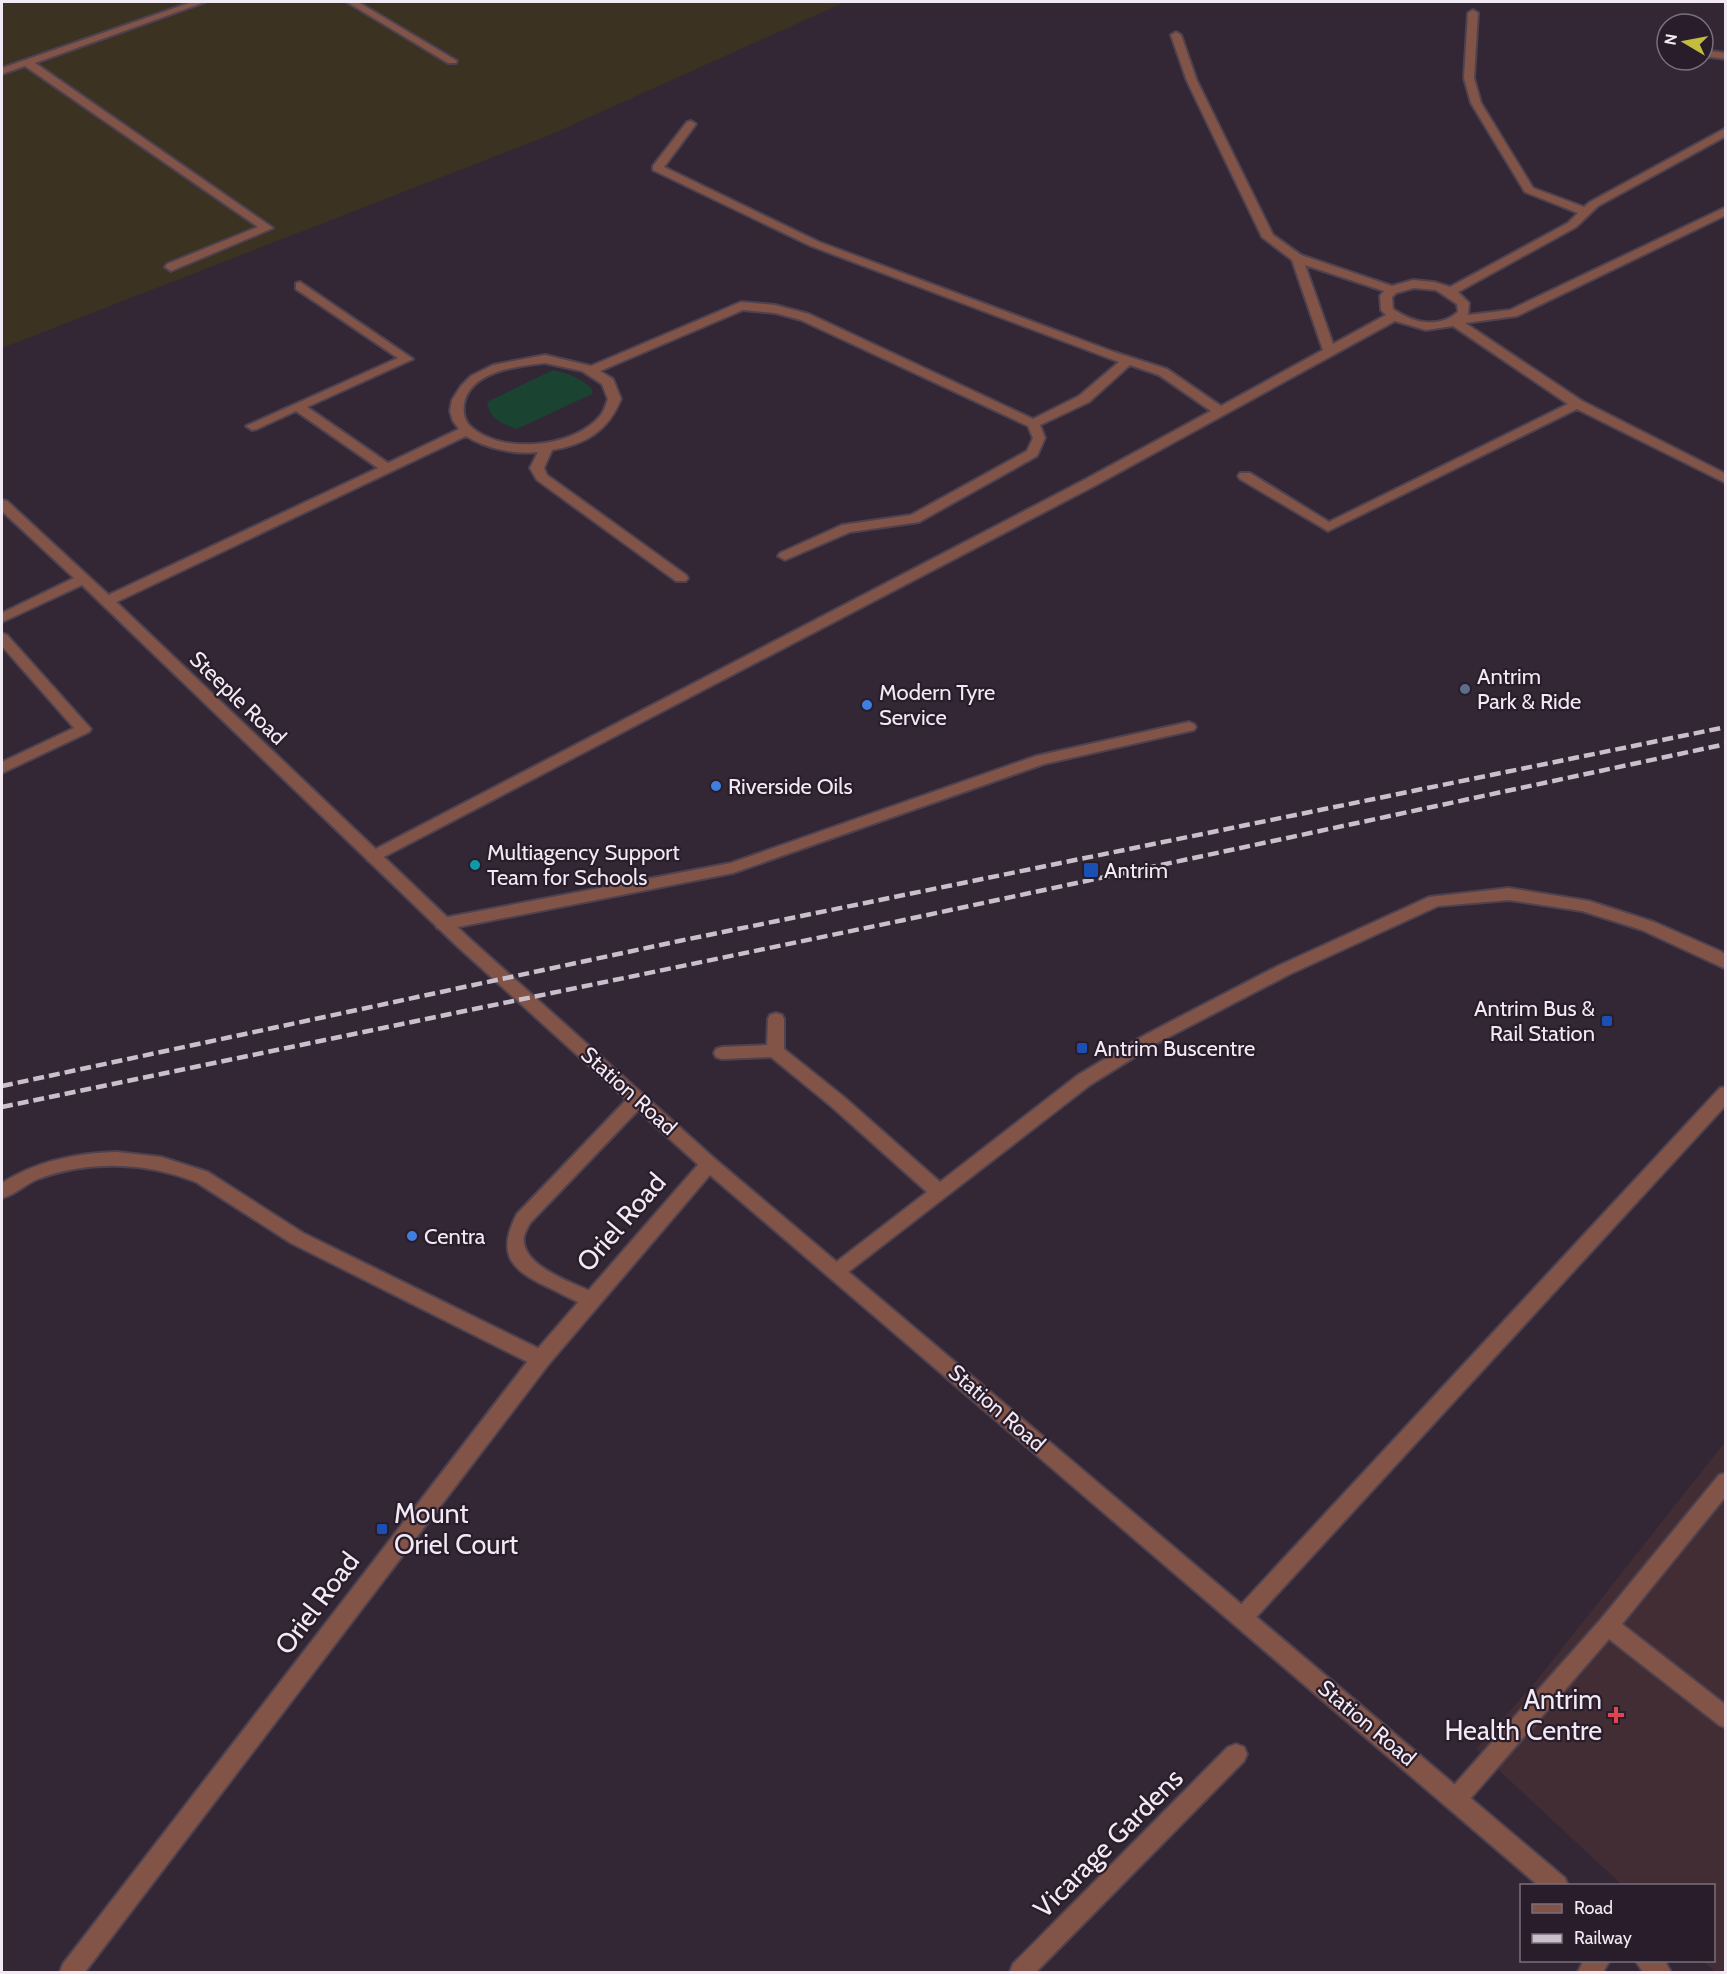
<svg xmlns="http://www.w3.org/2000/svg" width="1727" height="1974" viewBox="0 0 1727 1974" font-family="Cabin,sans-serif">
<rect width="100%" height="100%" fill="#332735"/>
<path fill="#3b3222" d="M2,2H845L550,135L2,348Z"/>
<path fill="#412d33" d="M1725,1442V1972H1715L1703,1961L1714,1960V1886L1622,1885L1476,1749L1537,1680Z"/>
<path fill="#1a4332" d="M553,370C569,374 580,377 592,389V394L517,429C502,424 489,419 487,402Z"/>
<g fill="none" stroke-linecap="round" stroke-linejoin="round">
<g stroke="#4e4250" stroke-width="4">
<g id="service">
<path d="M192,2H205L35,63L273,228L171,271L165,267L167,264L258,227L25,66L2,74V68Z"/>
<path d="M347,2H358L457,61L456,63H448Z"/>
<path d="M1473,10L1478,13L1474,78L1481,103L1533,188L1584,207L1590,202L1726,128V136L1598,206L1576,227L1458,292L1469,303L1468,315L1510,310L1726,207V215L1517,316L1465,323L1582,401L1726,474V483L1577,409L1328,531L1240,479L1238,476L1240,473H1250L1329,522L1568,404L1453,326L1426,330L1395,321L1096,485L374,862L368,861L366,857L368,853L1086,479L1211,411L1159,375L1130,365L1089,402L1040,425L1045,438L1037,456L919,522L850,532L785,560L778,556L780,553L842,525L911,515L1027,451L1033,438L1028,426L801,320L775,313L743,310L600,371L613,379L621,399C608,431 586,444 552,450L544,468L547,475L686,575L688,578L686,581H676L537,480L530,468L538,452C515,455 485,448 466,436L112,604H102L100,601L102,598L378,468L296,411L257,429L252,430L246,426L398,358L296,289V283L300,282L413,359L307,407L388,463L459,429L453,421L450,411L452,400L461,386L471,376L493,365L545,355L591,366L741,302L775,305L809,314L1033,419L1079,396L1119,362L811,246L653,170V166L687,122L691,121L696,124L664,167L819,242L1114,352L1167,369L1221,406L1323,350L1292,260L1262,237L1187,81L1171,35L1176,32L1181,35L1197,81L1273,235L1301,255L1392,286L1413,280L1434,282L1450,287L1568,223L1578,213L1525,192L1471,103L1464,78L1468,13ZM1305,265L1384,291L1380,296L1381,310L1386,315L1333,344ZM1414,288L1436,290L1457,304L1458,312C1438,329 1413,323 1393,309L1392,297L1396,293ZM545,363L582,371L602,384L608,399C606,404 604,412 600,416C574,448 500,455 470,426C464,420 463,412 464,404C470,371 518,366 545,363Z"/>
<path d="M1703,50L1726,53V59L1703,56Z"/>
<path d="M1189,722L1194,724L1196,727L1194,730L1044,764L733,873L443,930L437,928L435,924L437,920L443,918L731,863L1036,756Z"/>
<path d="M1509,888L1589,901L1654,922L1720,951L1726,955V969L1642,930L1582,911L1509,900L1438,906L1290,974L1157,1043L1090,1085L843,1276L837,1278L831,1276L828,1271L831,1266L927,1192L832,1107L771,1057L722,1059L716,1057L714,1053L716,1049L722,1047L767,1045L768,1019L770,1015L776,1013L782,1015L784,1019V1049L844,1097L940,1182L1078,1075L1145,1035L1278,966L1429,897Z"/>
<path d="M1726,1087V1105L1249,1625L1242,1627L1235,1625L1232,1618L1235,1611L1720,1088Z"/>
<path d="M638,1092L644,1094L647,1099L644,1104L530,1223C528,1227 525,1232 524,1236C519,1267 577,1284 599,1295L601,1300L599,1305L592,1308C579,1303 566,1296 554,1290C515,1272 494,1258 517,1214L632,1094Z"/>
<path d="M1726,1473V1496L1622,1624L1726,1705V1728L1719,1725L1609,1639L1464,1806L1456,1809L1448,1806L1445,1799L1448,1792L1601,1619L1719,1475Z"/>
</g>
</g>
<g stroke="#4e4250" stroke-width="4">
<g id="minor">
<path d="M2,500L7,501L112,598L470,939L715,1159L1565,1878L1568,1886H1539L703,1169L458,947L82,585L2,622V613L74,578L2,511Z"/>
<path d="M2,633L7,635L91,729L89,732L2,773V762L74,728L2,646Z"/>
<path d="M117,1152L161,1157L208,1172L303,1233L548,1353L550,1359L548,1365L541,1367L534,1365L291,1243L196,1182C146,1162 89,1160 38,1179C25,1184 15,1195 2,1198V1183C37,1161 76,1153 117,1152Z"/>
<path d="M1236,1744L1244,1747L1247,1754L1244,1761L1036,1972H1010L1013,1964L1228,1747Z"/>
<path d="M1584,1960H1610L1603,1972H1578Z"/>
<path d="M1635,1960H1664L1671,1972H1643Z"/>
</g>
</g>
<g stroke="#4e4250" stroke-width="4">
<path id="tertiary" d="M709,1157L715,1159L718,1164L715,1169L548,1365L85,1972H60L63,1964L534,1353L703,1159Z"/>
</g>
<use href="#service" fill="#825447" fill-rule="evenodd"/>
<use href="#minor" fill="#825447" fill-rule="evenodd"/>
<use href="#tertiary" fill="#825447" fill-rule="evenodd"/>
<g stroke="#c9c0cb" stroke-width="4.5" stroke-dasharray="11 5" stroke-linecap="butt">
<path d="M2,1086L679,941L1726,727"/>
<path d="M2,1107L904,920L1726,744"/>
</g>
</g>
<circle fill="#5c6f8a" stroke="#291d2b" stroke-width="2" cx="1465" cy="689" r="6"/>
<g fill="#3f7fe0" stroke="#291d2b" stroke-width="2">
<circle cx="867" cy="705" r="6"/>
<circle cx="716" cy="786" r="6"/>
<circle cx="412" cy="1236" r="6"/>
</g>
<circle fill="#0f9aa8" stroke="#291d2b" stroke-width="2" cx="475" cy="865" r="6"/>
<g fill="#1a4fb4" stroke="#291d2b" stroke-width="2">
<rect x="1083" y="862" width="16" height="16" rx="3"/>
<rect x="1601" y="1015" width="12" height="12" rx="3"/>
<rect x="1076" y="1042" width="12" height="12" rx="3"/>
<rect x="376" y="1523" width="12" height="12" rx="3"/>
</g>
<path fill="#e0444e" stroke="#291d2b" stroke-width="2" d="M1613 1706h6v6h6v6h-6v6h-6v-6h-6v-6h6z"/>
<g text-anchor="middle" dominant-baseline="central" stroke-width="4.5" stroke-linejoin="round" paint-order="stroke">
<g font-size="22" fill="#f1e9f3" stroke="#291d2b" text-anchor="start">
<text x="1477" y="676">Antrim<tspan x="1477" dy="25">Park &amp; Ride</tspan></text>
<text x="879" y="692">Modern Tyre<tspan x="879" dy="25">Service</tspan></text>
<text x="728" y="786">Riverside Oils</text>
<text x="487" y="852">Multiagency Support<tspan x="487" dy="25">Team for Schools</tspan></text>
<text x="1104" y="870">Antrim</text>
<text x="1595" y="1008" text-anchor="end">Antrim Bus &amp;<tspan x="1595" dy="25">Rail Station</tspan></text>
<text x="1094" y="1048">Antrim Buscentre</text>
<text x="424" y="1236">Centra</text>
</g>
<g font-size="22" fill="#f1e9f3" stroke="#291d2b">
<text transform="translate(238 698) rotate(44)">Steeple Road</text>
<text transform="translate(629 1091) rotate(42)">Station Road</text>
<text transform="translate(997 1408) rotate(41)">Station Road</text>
<text transform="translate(1367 1723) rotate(40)">Station Road</text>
</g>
<g font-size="27" fill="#f1e9f3" stroke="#291d2b">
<text transform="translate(621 1222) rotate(-49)">Oriel Road</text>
<text transform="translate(317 1603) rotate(-53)">Oriel Road</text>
<text transform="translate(1108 1843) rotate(-45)">Vicarage Gardens</text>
</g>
<g font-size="27" fill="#f1e9f3" stroke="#291d2b" text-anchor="start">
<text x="394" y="1513">Mount<tspan x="394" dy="31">Oriel Court</tspan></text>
<text x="1602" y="1699" text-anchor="end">Antrim<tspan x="1602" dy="31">Health Centre</tspan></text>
</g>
</g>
<rect width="1727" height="1974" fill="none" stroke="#f1e9f3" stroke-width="6"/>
<rect x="1520" y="1884" width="195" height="78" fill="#291d2b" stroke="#796f7b" stroke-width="1.5"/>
<rect x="1532" y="1904" width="30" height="9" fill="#825447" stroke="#796f7b" stroke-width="1.5"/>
<text x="1574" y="1914" font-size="18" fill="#f1e9f3">Road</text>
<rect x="1532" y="1934" width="30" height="9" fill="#c9c0cb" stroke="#796f7b" stroke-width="1.5"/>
<text x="1574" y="1944" font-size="18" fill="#f1e9f3">Railway</text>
<g transform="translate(1685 42) rotate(280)"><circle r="28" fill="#291d2b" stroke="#796f7b" stroke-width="1.5"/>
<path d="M0-4.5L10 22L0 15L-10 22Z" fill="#c3bd3e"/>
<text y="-9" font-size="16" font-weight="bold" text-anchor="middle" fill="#f1e9f3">N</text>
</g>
</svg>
